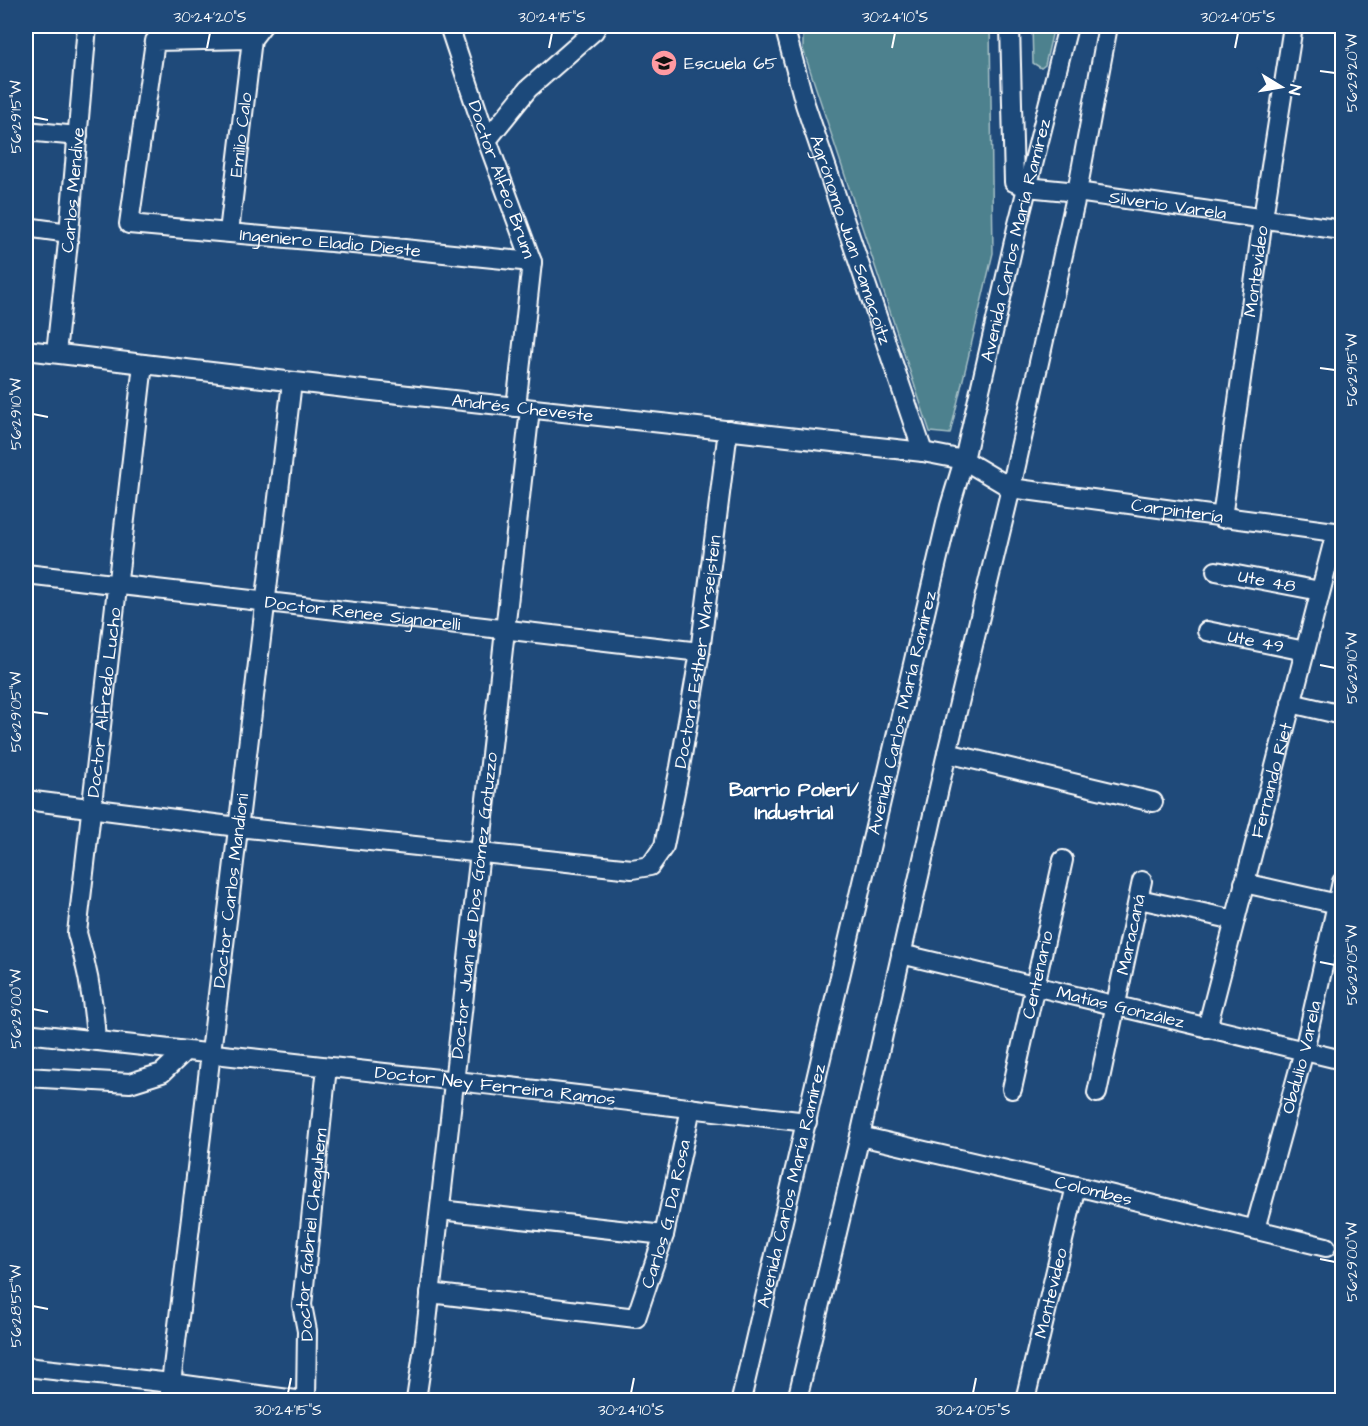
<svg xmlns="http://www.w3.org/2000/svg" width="1368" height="1426" font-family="'Architects Daughter',sans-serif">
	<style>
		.green { fill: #4d818e; stroke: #a6c0c6; stroke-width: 1.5 }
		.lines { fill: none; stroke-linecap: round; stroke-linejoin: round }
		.minor-casing { stroke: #fff; stroke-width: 22 }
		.minor { stroke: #1f4a7a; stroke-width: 18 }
		.ticks { fill: none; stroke: #fff; stroke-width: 2 }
		.labels { text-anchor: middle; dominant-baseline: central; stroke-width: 4.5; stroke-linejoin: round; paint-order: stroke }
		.poi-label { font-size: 18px; fill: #fff; stroke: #1f4a7a; text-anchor: start }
		.street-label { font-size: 18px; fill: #fff; stroke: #1f4a7a }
		.neighbourhood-label { font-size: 20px; font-weight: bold; fill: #fff; stroke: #1f4a7a }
		.neatline { fill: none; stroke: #fff; stroke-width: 2 }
		.ticks-label { font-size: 15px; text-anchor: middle; fill: #fff }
	</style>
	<rect width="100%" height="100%" fill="#1f4a7a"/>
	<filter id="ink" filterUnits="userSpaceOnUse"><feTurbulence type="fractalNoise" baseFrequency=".0167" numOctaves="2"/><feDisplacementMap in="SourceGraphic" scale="12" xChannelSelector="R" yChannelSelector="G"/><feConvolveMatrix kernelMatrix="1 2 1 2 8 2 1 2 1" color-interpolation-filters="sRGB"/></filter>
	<g filter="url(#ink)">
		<g class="green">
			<polygon points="803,26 990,26 993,253 950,434 930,432 803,49"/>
			<polygon points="1032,26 1054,26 1045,65 1041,68 1033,63"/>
		</g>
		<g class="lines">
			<defs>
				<g id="minor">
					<path id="s1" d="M449 26 487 140 532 262 516 407"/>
					<path id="s2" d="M784 26 805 104 923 452"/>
					<path id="s3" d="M1010 26 1014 182 1027 187 1077 192 1342 230"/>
					<path id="s4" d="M252 39 155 41 129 224 375 246 532 262"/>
					<polyline points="26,131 78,136"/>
					<polyline points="487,140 528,89 594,31 597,26"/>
					<polyline points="26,227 69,233"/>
					<path id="s5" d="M229 232 252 39 262 26"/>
					<path id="s6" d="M26 350 354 389 923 452 964 460 1011 488 1342 533"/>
					<path id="s7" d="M56 353 69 233 87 26"/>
					<path id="s8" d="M1222 518 1263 218 1293 26"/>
					<path id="s9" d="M1216 571 1320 591"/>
					<path id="s10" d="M26 574 700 652"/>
					<path id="s11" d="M1207 631 1305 651"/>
					<polyline points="1291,703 1342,715"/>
					<polyline points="947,753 1153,802"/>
					<path id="s12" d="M26 800 238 827 632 869 650 866 664 846 680 767 700 652 728 430"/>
					<polyline points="1244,883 1338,904"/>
					<polyline points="1139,899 1235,920"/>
					<path id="s13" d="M901 954 1342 1060"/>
					<path id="s14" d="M1207 1028 1336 532"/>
					<path id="s15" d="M26 1033C286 1062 547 1090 807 1122"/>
					<path id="s16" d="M96 1041C94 1003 88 969 77 933L143 364"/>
					<polyline points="26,1077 130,1083 162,1073 185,1051"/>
					<path id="s17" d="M1012 1089 1063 860"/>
					<path id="s18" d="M1097 1093 1142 881"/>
					<path id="s19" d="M860 1136 1076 1186 1326 1247"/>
					<polyline points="440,1210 664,1235"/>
					<path id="s20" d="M1255 1229 1304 1051 1342 882"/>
					<path id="s21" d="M430 1293 636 1318 664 1235 691 1108"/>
					<polyline points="26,1367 171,1383 296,1400"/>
					<path id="s22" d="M169 1400 292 382"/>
					<path id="s23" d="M306 1400 307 1331 302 1305 327 1067"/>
					<path id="s24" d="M416 1400 425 1340 530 409"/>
					<path id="s25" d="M741 1400 950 506 964 460 1017 228 1068 26"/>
					<polyline points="797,1400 860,1136 947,753 1011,488 1077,192 1108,26"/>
					<path id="s26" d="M1025 1400 1076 1186"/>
				</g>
			</defs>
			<use href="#minor" class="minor-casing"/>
			<use href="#minor" class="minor"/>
		</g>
	</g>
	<path class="ticks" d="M207 48 210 33M549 48 552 33M892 48 895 33M1235 48 1238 33M1320 71 1335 73M33 117 48 120M1320 368 1335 370M33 414 48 417M1320 665 1335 668M33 712 48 714M1320 962 1335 965M33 1009 48 1012M1320 1259 1335 1262M33 1306 48 1309M288 1393 291 1378M631 1393 634 1378M973 1393 976 1378"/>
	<defs>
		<symbol id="school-disc" viewBox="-11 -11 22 22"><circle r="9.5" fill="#ff9aa2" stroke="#1f4a7a"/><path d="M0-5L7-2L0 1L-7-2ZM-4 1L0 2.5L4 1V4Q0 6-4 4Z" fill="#111"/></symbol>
	</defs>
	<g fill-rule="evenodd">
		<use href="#school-disc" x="649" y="48" width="30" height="30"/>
	</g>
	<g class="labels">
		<g class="poi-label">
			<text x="684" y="63">Escuela 65</text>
		</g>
		<g class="street-label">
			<text stroke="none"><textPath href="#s5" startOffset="98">Emilio Calo</textPath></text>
			<text stroke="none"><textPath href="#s1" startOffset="162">Doctor Alfeo Brum</textPath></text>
			<text stroke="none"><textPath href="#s7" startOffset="164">Carlos Mendive</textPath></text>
			<text stroke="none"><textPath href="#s3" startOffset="312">Silverio Varela</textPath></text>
			<text stroke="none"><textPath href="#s2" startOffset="224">Agrónomo Juan Samacoitz</textPath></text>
			<text stroke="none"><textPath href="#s25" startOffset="1192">Avenida Carlos María Ramírez</textPath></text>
			<text stroke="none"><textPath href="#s4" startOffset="484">Ingeniero Eladio Dieste</textPath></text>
			<text stroke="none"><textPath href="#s8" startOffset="249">Montevideo</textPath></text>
			<text stroke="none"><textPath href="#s6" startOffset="500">Andrés Cheveste</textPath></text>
			<text stroke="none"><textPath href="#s6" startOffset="1167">Carpintería</textPath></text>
			<text stroke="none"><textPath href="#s9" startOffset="52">Ute 48</textPath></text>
			<text stroke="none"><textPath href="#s10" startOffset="339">Doctor Renee Signorelli</textPath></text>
			<text stroke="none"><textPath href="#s11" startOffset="50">Ute 49</textPath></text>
			<text stroke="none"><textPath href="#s12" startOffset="850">Doctora Esther Warsejstein</textPath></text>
			<text stroke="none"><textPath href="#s16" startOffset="342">Doctor Alfredo Lucho</textPath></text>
			<text stroke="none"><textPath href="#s25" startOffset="706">Avenida Carlos María Ramírez</textPath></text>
			<text stroke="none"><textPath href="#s14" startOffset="256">Fernando Riet</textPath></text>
			<text stroke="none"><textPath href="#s22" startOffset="513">Doctor Carlos Mandioni</textPath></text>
			<text stroke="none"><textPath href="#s24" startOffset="498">Doctor Juan de Dios Gómez Gotuzzo</textPath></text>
			<text stroke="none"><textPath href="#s18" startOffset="162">Maracaná</textPath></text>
			<text stroke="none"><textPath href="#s17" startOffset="117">Centenario</textPath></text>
			<text stroke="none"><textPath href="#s13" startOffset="226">Matías González</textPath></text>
			<text stroke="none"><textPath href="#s20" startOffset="178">Obdulio Varela</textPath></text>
			<text stroke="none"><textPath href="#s15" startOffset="472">Doctor Ney Ferreira Ramos</textPath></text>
			<text stroke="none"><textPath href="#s25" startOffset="220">Avenida Carlos María Ramírez</textPath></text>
			<text stroke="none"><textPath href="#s19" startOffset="240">Colombes</textPath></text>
			<text stroke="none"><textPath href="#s21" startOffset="316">Carlos G. Da Rosa</textPath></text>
			<text stroke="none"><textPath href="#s23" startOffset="166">Doctor Gabriel Cheguhem</textPath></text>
			<text stroke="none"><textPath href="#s26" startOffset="110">Montevideo</textPath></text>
		</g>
		<g class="neighbourhood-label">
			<text x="794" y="790">Barrio Poleri/<tspan x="794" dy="23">Industrial</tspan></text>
		</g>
	</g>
	<rect width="1368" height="1426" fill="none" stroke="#1f4a7a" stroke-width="66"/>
	<g transform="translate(1281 87) rotate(101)" stroke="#1f4a7a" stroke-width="4.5" paint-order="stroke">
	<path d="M0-4.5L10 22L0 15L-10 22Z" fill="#ffffff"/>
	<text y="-9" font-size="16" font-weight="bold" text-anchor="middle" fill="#ffffff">N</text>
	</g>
	<rect x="33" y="33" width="1302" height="1360" class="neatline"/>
	<g class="ticks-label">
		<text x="210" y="22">30°24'20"S</text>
		<text x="552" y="22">30°24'15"S</text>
		<text x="895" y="22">30°24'10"S</text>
		<text x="1238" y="22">30°24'05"S</text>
		<text transform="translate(1352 73) rotate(-90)" y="5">56°29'20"W</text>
		<text transform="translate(16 117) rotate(-90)" y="5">56°29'15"W</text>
		<text transform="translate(1352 370) rotate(-90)" y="5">56°29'15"W</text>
		<text transform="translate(16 414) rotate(-90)" y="5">56°29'10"W</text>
		<text transform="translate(1352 668) rotate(-90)" y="5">56°29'10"W</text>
		<text transform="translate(16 712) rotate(-90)" y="5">56°29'05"W</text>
		<text transform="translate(1352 965) rotate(-90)" y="5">56°29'05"W</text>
		<text transform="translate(16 1009) rotate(-90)" y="5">56°29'00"W</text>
		<text transform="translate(1352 1262) rotate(-90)" y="5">56°29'00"W</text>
		<text transform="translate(16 1306) rotate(-90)" y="5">56°28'55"W</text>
		<text x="288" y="1415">30°24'15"S</text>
		<text x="631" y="1415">30°24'10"S</text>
		<text x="973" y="1415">30°24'05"S</text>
	</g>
</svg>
